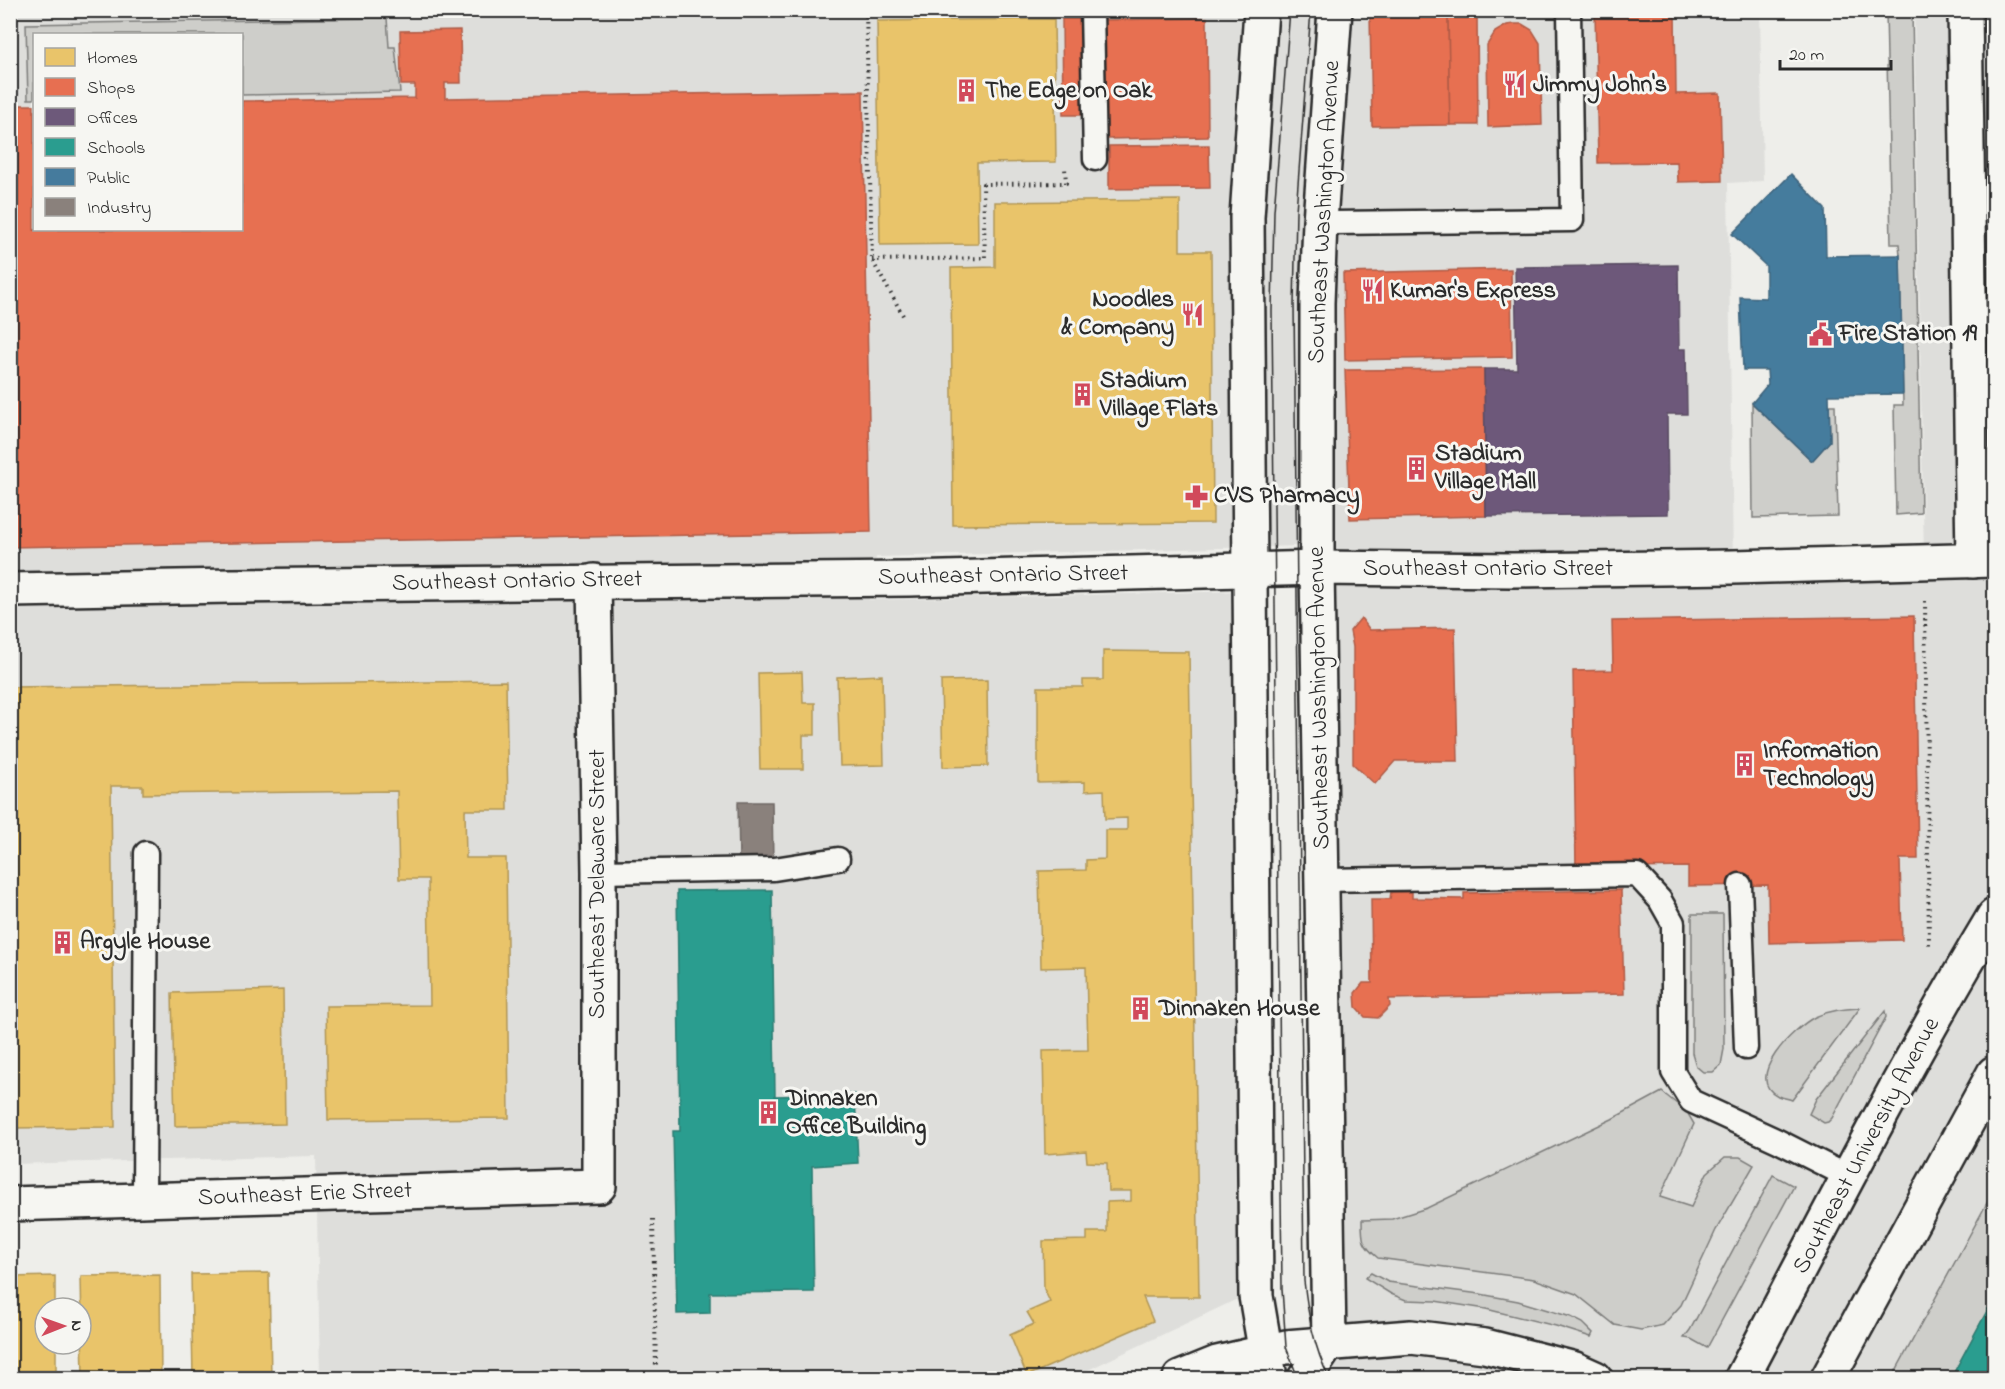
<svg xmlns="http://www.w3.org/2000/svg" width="2005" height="1389" font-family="'Indie Flower',sans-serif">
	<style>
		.built { fill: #dededb; fill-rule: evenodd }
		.grass { fill: #cececa; stroke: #7c7c7a; stroke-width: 1.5 }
		.homes { fill: #e9c46a; stroke: #b09657; stroke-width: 1.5 }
		.shops { fill: #e76f51; stroke: #af5b46; stroke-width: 1.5 }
		.offices { fill: #6d597a; stroke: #594b62; stroke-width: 1.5 }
		.schools { fill: #2a9d8f; stroke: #2a7b71; stroke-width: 1.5 }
		.public { fill: #457b9d; stroke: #3d637b; stroke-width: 1.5 }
		.industry { fill: #8a817c; stroke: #6e6764; stroke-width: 1.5 }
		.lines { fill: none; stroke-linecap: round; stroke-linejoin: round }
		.service-casing { stroke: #2b2b2b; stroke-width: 27 }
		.minor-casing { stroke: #2b2b2b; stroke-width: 38 }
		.tertiary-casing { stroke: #2b2b2b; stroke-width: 38 }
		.secondary-casing { stroke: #2b2b2b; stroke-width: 38 }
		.path { stroke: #2b2b2b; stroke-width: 4; stroke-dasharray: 1.5 4.5; stroke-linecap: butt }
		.service { stroke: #f6f6f2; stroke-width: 22 }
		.minor { stroke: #f6f6f2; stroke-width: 33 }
		.tertiary { stroke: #f6f6f2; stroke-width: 33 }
		.secondary { stroke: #f6f6f2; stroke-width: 33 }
		.tram { stroke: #2b2b2b; stroke-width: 1.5 }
		.labels { text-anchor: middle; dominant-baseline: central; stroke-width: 6; stroke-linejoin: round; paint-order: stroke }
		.poi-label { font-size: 24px; font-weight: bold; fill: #2b2b2b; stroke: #f6f6f2; text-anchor: start }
		.street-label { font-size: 24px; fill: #2b2b2b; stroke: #f6f6f2 }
	</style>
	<rect width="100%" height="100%" fill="#eeeeea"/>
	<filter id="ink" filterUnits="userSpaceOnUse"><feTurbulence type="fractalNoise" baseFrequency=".0167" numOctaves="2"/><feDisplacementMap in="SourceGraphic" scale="12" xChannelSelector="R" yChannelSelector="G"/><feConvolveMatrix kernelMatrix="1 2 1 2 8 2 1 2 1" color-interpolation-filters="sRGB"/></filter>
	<g filter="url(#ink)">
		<path class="built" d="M10 11H1760L1763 181 1728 183 1733 567 1924 562 1914 11H1994V1378H1330L1327 1276 1338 1220 1336 545 876 557 869 600 1243 591 1250 1293 1071 1378H320L316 1156 11 1164ZM34 34H242V230H34Z"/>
		<g class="grass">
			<polygon points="1886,11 1912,11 1921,513 1896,515 1894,405 1903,405 1900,255 1899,244 1891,244"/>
			<polygon points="387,18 389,47 395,47 400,92 242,95 242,34 34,34 34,99 28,99 26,24"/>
			<polygon points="10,25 15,25 18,105 11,105"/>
			<polygon points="1752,403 1812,461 1830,441 1829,405 1835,405 1838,516 1753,518"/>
			<polygon points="1692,914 1723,914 1724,1049 1721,1065 1713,1072 1703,1072 1696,1066 1692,1053"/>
			<path d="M1860 1008 1792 1100C1788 1098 1782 1098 1778 1096 1742 1078 1795 1027 1815 1017 1830 1010 1844 1009 1860 1008Z"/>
			<polygon points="1885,1011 1886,1017 1832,1118 1828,1122 1824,1123 1809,1114 1816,1099"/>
			<path d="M1662 1092 1687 1112 1694 1124 1660 1197 1691 1207 1707 1173 1725 1157H1740L1754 1165 1716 1230 1681 1305 1663 1325 1641 1330 1615 1325 1576 1294 1534 1279 1378 1258C1362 1245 1362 1240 1362 1220L1392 1219 1427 1208 1612 1119Z"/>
			<polygon points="1773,1175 1794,1186 1707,1348 1691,1339 1684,1338 1690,1330"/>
			<polygon points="1994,1190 1994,1298 1951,1378 1892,1378"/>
			<polygon points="1371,1273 1388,1282 1480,1294 1518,1301 1571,1317 1583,1323 1593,1333 1591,1337 1556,1326 1486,1309 1435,1301 1406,1300 1391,1294 1365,1278"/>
		</g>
		<g class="homes">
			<polygon points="1054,19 1056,162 977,163 978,244 880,245 877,21"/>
			<polygon points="1180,200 1180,251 1211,251 1213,523 953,525 951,268 995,267 995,202"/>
			<polygon points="1103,651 1189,652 1199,1297 1143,1297 1153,1321 1027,1376 1010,1335 1034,1324 1027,1312 1050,1302 1044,1289 1043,1241 1087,1240 1087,1232 1107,1232 1107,1202 1131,1201 1131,1191 1108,1191 1107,1163 1087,1162 1086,1151 1045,1154 1043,1051 1088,1050 1086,967 1041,968 1039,871 1086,870 1086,860 1105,859 1105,830 1127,830 1127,818 1105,819 1104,790 1085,791 1085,782 1038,783 1038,687 1083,687 1083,680 1103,680"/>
			<polygon points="802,672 803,703 815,703 815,735 803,735 803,769 760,769 758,673"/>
			<polygon points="882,675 884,765 840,766 837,677"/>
			<polygon points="987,680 988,766 943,767 941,681"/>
			<polygon points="506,681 508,810 465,810 466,858 506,858 509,1118 328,1120 326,1006 430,1005 428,879 399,879 397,791 143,794 143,786 111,786 115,1127 10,1128 10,687"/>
			<polygon points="283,990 285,1124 175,1126 172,993"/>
			<polygon points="269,1273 271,1378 193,1378 191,1274"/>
			<polygon points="160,1275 161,1378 83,1378 81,1276"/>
			<polygon points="55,1276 55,1308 45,1308 45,1344 56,1344 56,1378 10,1378 10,1277"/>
		</g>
		<g class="shops">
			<polygon points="1675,10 1676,94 1720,93 1722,181 1678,182 1677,162 1598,163 1595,11"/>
			<polygon points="1448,12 1450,125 1372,126 1370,14"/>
			<polygon points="1477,15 1478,125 1450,125 1448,16"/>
			<polygon points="1207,18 1208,137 1106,139 1103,20"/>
			<polygon points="1062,19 1085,19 1086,115 1063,115"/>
			<polygon points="1514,24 1522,24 1532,30 1540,43 1542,125 1488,127 1487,45 1495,32 1507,25"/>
			<polygon points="460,30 461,83 445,83 445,98 863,91 871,532 10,547 10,105 34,105 34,230 242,230 242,101 415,98 415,85 401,85 400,31"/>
			<polygon points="1209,145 1210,188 1109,189 1109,146"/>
			<polygon points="1511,269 1512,357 1345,360 1343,273"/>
			<polygon points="1484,369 1486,516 1350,519 1345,370"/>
			<polygon points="1914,616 1918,859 1900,859 1902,940 1769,943 1768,885 1688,886 1688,867 1576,869 1573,671 1613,670 1612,621"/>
			<polygon points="1361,618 1370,630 1455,628 1458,761 1395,761 1375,784 1353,764 1353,647 1350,631"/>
			<polygon points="1621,890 1624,994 1389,999 1390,1006 1378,1018 1365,1017 1356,1007 1355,993 1363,983 1372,983 1371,899 1390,899 1391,892 1412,892 1412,898 1464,899 1464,893"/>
		</g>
		<polygon class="offices" points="1678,265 1679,349 1686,349 1687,414 1667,414 1668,514 1486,516 1484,369 1517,369 1515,267"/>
		<g class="schools">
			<polygon points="772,890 775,1096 855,1094 858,1163 812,1166 814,1292 710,1293 710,1313 677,1314 673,1131 680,1131 677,891"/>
			<polygon points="1994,1298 1994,1378 1951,1378"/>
		</g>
		<polygon class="public" points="1791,174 1825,209 1826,256 1900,255 1903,394 1829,395 1830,441 1812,461 1752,403 1768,384 1767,370 1743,370 1740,297 1766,298 1766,266 1732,234"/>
		<polygon class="industry" points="738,802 772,802 773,862 739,862"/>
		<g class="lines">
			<defs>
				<g id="service">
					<polyline points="1092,10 1095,159"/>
					<polyline points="1320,221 1334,223 1572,220 1569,10"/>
					<polyline points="599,872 774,869 838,859"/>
					<polyline points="1322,880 1637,875 1660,900 1673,923 1673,1072 1691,1101 1778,1141 1849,1177"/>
					<polyline points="1740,885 1746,1048"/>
					<polyline points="144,1200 146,853"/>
				</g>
				<g id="minor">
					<polyline points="1965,10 1973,561"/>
					<polyline points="10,590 232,586 909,579 1317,568 1512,570 1733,567 1994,560"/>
					<polyline points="10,1204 599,1186 599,872 594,581"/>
				</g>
				<g id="tertiary">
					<polyline points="1261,10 1247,217 1256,1296 1270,1378"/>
					<polyline points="1305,1378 1329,1342 1317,568 1317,303 1320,221 1335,10"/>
				</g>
				<g id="secondary">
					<polyline points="1180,1378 1217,1363 1286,1347 1411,1337 1485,1346 1575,1369 1595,1378"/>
					<path d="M1742 1378C1824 1223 1904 1066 1994 916"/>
					<polyline points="1828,1378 1994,1073"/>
				</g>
			</defs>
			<use href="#service" class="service-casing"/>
			<use href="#minor" class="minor-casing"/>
			<use href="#tertiary" class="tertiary-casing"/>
			<use href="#secondary" class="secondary-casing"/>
			<g class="path">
				<polyline points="866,10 872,260 905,319"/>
				<polyline points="872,260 985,258 983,184 1066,183 1065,168"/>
				<polyline points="1925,601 1929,946"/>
				<polyline points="653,1219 656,1369"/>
			</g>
			<use href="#service" class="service"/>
			<use href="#minor" class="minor"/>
			<use href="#tertiary" class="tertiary"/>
			<use href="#secondary" class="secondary"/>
			<g class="tram">
				<polyline points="1290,10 1274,211 1272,311 1282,1289 1286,1347 1298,1378"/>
				<path d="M1311 10 1296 211 1294 305 1304 1281C1308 1316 1314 1347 1329 1378"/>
			</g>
		</g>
	</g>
	<defs>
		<symbol id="restaurant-bare" viewBox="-9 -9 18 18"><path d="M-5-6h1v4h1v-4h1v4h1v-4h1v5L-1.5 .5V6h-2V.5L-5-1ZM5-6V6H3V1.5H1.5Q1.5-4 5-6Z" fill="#d1495b" stroke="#f6f6f2" stroke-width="2.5" paint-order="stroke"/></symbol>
		<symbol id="building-bare" viewBox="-9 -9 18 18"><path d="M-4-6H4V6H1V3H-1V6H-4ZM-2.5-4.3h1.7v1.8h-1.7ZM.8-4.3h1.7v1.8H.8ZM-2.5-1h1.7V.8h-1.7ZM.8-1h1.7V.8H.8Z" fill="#d1495b" stroke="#f6f6f2" stroke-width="2.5" paint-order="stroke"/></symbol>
		<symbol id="civic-bare" viewBox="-9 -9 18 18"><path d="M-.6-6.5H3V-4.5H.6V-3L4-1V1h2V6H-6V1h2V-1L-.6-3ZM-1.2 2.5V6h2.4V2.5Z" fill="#d1495b" stroke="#f6f6f2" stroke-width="2.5" paint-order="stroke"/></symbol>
		<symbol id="pharmacy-bare" viewBox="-9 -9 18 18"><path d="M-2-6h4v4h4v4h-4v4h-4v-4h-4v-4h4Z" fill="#d1495b" stroke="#f6f6f2" stroke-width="2.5" paint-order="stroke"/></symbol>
	</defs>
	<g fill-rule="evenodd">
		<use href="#restaurant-bare" x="1498" y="68" width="33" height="33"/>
		<use href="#building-bare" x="950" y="74" width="33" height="33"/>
		<use href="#restaurant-bare" x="1356" y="274" width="33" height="33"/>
		<use href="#restaurant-bare" x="1176" y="298" width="33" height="33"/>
		<use href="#civic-bare" x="1804" y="318" width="33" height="33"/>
		<use href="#building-bare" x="1066" y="378" width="33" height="33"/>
		<use href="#building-bare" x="1400" y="452" width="33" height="33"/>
		<use href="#pharmacy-bare" x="1180" y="480" width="33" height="33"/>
		<use href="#building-bare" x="1728" y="748" width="33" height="33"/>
		<use href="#building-bare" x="46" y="926" width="33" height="33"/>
		<use href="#building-bare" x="1124" y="992" width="33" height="33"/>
		<use href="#building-bare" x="752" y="1096" width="33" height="33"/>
	</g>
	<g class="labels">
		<g class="poi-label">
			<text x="1533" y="85">Jimmy John's</text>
			<text x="985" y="91">The Edge on Oak</text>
			<text x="1390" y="291">Kumar's Express</text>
			<text x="1174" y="300" text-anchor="end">Noodles<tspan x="1174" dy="28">&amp; Company</tspan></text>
			<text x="1839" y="334">Fire Station 19</text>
			<text x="1100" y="381">Stadium<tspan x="1100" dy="28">Village Flats</tspan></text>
			<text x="1435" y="454">Stadium<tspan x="1435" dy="28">Village Mall</tspan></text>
			<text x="1214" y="496">CVS Pharmacy</text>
			<text x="1763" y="751">Information<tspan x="1763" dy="28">Technology</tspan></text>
			<text x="80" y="942">Argyle House</text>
			<text x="1159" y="1009">Dinnaken House</text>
			<text x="786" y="1099">Dinnaken<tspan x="786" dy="28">Office Building</tspan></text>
		</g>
		<g class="street-label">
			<text transform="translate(1325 212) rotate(-87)">Southeast Washington Avenue</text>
			<text x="1488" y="569">Southeast Ontario Street</text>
			<text transform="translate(1003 576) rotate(-1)">Southeast Ontario Street</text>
			<text transform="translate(517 582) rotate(-1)">Southeast Ontario Street</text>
			<text transform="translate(1320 698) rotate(-91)">Southeast Washington Avenue</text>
			<text transform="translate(598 884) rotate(-90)">Southeast Delaware Street</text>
			<text transform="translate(1867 1146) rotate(-62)">Southeast University Avenue</text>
			<text transform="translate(305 1195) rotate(-2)">Southeast Erie Street</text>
		</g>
	</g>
	<rect width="2005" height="1389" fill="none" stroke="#f6f6f2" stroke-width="36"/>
	<rect x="18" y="18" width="1969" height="1353" fill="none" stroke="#2b2b2b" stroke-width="2" filter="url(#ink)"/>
	<rect x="33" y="33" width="210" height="198" fill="#f6f6f2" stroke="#a5a5a2" stroke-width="1.5"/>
	<rect x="45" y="48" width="30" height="18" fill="#e9c46a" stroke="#a5a5a2" stroke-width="1.5"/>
	<text x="87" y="63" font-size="18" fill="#2b2b2b">Homes</text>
	<rect x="45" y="78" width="30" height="18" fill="#e76f51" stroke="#a5a5a2" stroke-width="1.5"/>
	<text x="87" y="93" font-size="18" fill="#2b2b2b">Shops</text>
	<rect x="45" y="108" width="30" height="18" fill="#6d597a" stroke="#a5a5a2" stroke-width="1.5"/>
	<text x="87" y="123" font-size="18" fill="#2b2b2b">Offices</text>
	<rect x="45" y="138" width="30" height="18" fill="#2a9d8f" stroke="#a5a5a2" stroke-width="1.5"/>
	<text x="87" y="153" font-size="18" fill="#2b2b2b">Schools</text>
	<rect x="45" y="168" width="30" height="18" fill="#457b9d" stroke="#a5a5a2" stroke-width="1.5"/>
	<text x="87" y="183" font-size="18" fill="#2b2b2b">Public</text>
	<rect x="45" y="198" width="30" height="18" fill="#8a817c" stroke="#a5a5a2" stroke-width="1.5"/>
	<text x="87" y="213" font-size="18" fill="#2b2b2b">Industry</text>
	<g transform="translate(63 1326) rotate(89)"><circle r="28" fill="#f6f6f2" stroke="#a5a5a2" stroke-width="1.5"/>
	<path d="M0-4.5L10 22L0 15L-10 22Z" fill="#d1495b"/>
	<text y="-9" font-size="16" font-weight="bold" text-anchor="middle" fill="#2b2b2b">N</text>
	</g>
	<path d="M1780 60v9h111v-9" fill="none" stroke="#2b2b2b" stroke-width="3"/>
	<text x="1789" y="60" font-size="18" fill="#2b2b2b" stroke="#f6f6f2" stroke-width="4.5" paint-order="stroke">20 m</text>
</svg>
